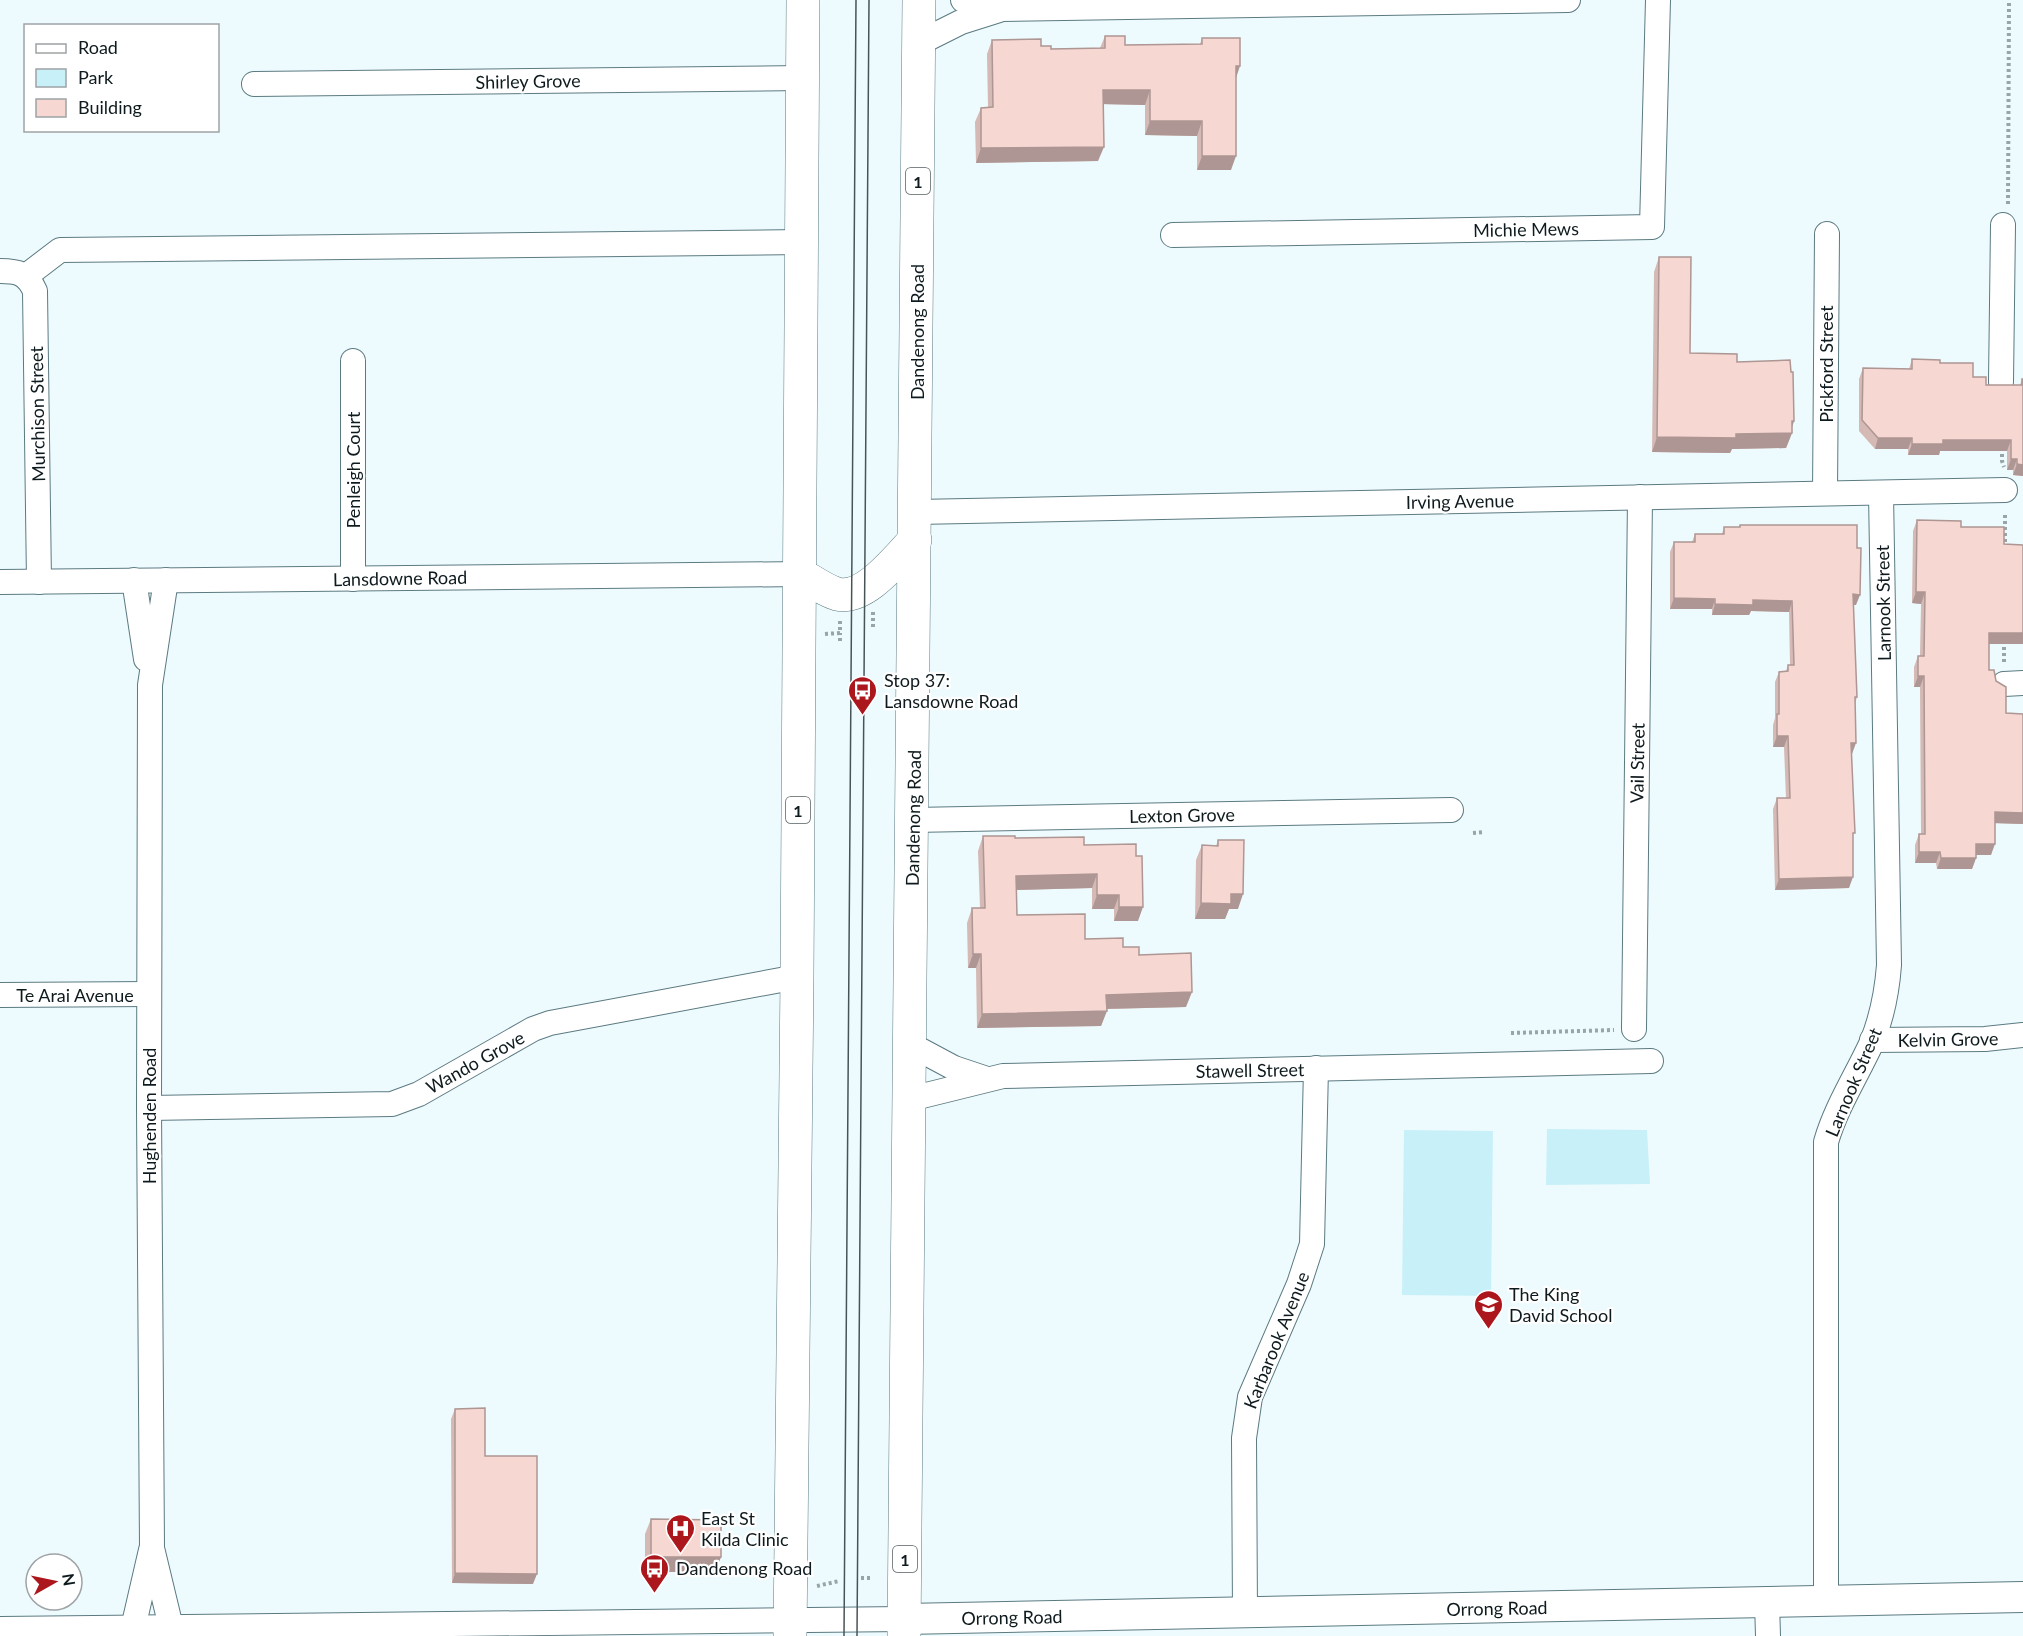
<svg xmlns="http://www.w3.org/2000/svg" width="2023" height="1636" font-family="Lato,sans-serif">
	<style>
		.green { fill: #c8f0f9 }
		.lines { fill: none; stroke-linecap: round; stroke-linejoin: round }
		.minor-casing { stroke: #5b7a81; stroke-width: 26 }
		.major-casing { stroke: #5b7a81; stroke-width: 32 }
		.highway-casing { stroke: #5b7a81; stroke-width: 34 }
		.path { stroke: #98a5a8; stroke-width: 4; stroke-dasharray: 3 3; stroke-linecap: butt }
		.minor { stroke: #fff; stroke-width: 24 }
		.major { stroke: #fff; stroke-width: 30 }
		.highway { stroke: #fff; stroke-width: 33 }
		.tram { stroke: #475457; stroke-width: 1.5 }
		.wall { fill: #d4b9b5 }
		.shaded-wall { fill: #ad9693 }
		.building { fill: #f7d7d2; stroke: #ad9693; stroke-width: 1.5 }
		.labels { text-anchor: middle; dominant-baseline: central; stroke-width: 4.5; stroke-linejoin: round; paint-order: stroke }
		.shield { fill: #fff; stroke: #565f61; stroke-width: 1.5 }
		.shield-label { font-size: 16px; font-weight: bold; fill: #0e1a1d }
		.street-label { font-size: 18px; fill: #0e1a1d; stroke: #fff }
		.poi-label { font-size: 18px; fill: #0e1a1d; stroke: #fff; text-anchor: start }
	</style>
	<rect width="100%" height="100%" fill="#eefbfe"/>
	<g class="green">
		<polygon points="1547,1129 1647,1130 1650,1184 1546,1185"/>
		<polygon points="1404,1130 1493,1131 1491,1296 1402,1295"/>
	</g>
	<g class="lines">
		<defs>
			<g id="minor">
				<polyline points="963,0 1001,9 1568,0"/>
				<polyline points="919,43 961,22 999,10"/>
				<polyline points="254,84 803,78"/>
				<polyline points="1173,235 1652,227 1658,0"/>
				<path d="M0 271C18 271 27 273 35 291L39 582"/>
				<polyline points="26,276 60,250 802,242"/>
				<polyline points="2001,382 2003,225"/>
				<polyline points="1825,493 1827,234"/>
				<polyline points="916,512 2005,490"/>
				<polyline points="353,579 353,361"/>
				<polyline points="134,580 146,659"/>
				<polyline points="166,580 150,685 149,1108 152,1548 171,1627"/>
				<polyline points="0,582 800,574"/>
				<polyline points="2004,684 2023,683"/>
				<polyline points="913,820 1451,810"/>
				<polyline points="0,995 149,994"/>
				<polyline points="1634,1029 1640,497"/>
				<polyline points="1872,1040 1985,1039 2023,1035"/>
				<polyline points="911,1045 954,1068 987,1079"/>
				<polyline points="910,1099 1003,1076 1651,1061"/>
				<polyline points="149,1108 392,1104 419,1094 533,1029 550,1023 797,977"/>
				<path d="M1826 1601V1142C1836 1107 1857 1075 1872 1042 1882 1017 1887 992 1889 965L1881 493"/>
				<polyline points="1767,1602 1768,1636"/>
				<polyline points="1245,1613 1244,1438 1250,1397 1299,1284 1312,1244 1316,1068"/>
				<polyline points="133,1628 151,1550"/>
				<polyline points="0,1629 904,1619"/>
			</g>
			<polyline id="major" points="904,1619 2023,1597"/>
			<g id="highway">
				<path d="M800 574C812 581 824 590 837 594 865 601 897 558 915 540"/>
				<polyline points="790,1636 797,977 803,0"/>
				<polyline points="904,1636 919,0"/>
			</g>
		</defs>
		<use href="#minor" class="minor-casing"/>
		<use href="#major" class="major-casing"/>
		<use href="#highway" class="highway-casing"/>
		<g class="path">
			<polyline points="2008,204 2009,3"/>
			<polyline points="2002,448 2002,461 2004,467"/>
			<polyline points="2005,548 2005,513"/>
			<polyline points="873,612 873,630"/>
			<polyline points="825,634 840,633 840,620"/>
			<polyline points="840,641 840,633"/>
			<polyline points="2004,662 2004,639"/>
			<polyline points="1473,833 1484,832"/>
			<polyline points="1511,1033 1614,1030"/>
			<polyline points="861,1578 871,1578"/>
			<polyline points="817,1586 839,1581"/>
		</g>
		<use href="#minor" class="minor"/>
		<use href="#major" class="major"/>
		<use href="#highway" class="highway"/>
		<g class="tram">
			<polyline points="844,1636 856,0"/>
			<polyline points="857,1636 869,0"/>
		</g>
	</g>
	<g class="wall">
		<polygon points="1105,36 1125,45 1200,44 1202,38 1236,77 1231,170 1197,170 1197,136 1145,135 1145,105 1103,104 1098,161 976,163 975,122 981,108 988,107 987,54 992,40 1051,49 1100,48"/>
		<polygon points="1659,257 1690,353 1737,362 1794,421 1792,427 1792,433 1786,448 1732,449 1730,453 1652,452 1654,272"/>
		<polygon points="1912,359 1940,363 1973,377 1986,385 2020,385 2022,379 2023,476 2013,475 2013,470 2007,470 2007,451 1940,451 1939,455 1908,455 1908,449 1875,449 1859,431 1859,379 1863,368 1909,369"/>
		<polygon points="1917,520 1961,527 2004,544 2023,545 2023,644 1989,644 1989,670 1996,681 2006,713 2023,824 1995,823 1991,855 1976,855 1976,858 1972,869 1937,869 1936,863 1915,863 1915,845 1919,834 1921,834 1920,687 1914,687 1914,667 1918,656 1920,656 1921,604 1912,603 1913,531"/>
		<polygon points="1740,525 1856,605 1853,605 1857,697 1855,704 1852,754 1853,838 1849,888 1775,890 1773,809 1777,798 1786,798 1784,747 1773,747 1773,725 1775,718 1775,682 1779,672 1786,671 1788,665 1790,665 1789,612 1751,611 1749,615 1712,615 1712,609 1670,609 1670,552 1674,542 1692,542 1695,534 1722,534 1724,527 1739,527"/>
		<polygon points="983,836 1015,838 1084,845 1138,921 1114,921 1114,909 1092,909 1092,888 1016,890 1017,915 1085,939 1123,947 1139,955 1186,1007 1107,1009 1101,1026 977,1028 976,968 968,968 967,923 972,908 980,908 978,851"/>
		<polygon points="1218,840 1238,909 1229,909 1225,919 1195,919 1196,860 1202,845 1216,846"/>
		<polygon points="455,1409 485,1456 533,1584 452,1583 451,1419"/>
		<polygon points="651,1519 721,1557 715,1572 645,1572 645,1534"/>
	</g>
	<g class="shaded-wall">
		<polygon points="1236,66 1240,66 1235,81"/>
		<polygon points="1103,90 1150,90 1145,105 1098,104"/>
		<polygon points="1150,121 1202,121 1197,136 1145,135"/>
		<polygon points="1104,147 1098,161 976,163 981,148"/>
		<polygon points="1202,156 1236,156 1231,170 1197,170"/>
		<polygon points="1792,421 1794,421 1790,433 1792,433 1786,448 1732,449 1730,453 1652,452 1657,437 1736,434"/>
		<polygon points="1878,438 1912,438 1908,449 1875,449"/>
		<polygon points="1943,440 2011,440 2007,451 1940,451 1939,455 1908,455 1912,444"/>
		<polygon points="2011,459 2017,459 2013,470 2007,470"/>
		<polygon points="2017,464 2023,465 2023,476 2013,475"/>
		<polygon points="1916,592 1925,592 1921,604 1912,603"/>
		<polygon points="1853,594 1860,595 1856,605 1849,605"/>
		<polygon points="1674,598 1715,599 1712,609 1670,609"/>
		<polygon points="1753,600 1792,601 1789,612 1751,611 1749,615 1712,615 1715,604"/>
		<polygon points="1989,633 2023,633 2023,644 1985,644"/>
		<polygon points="1918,676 1924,676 1920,687 1914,687"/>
		<polygon points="1777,736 1788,736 1784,747 1773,747"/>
		<polygon points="1851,743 1856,743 1852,754"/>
		<polygon points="1995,812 2023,813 2023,824 1990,823"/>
		<polygon points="1976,844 1995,844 1991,855 1972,855"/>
		<polygon points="1919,852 1940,852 1936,863 1915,863"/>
		<polygon points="1941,858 1976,858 1972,869 1937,869"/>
		<polygon points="1097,874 1092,888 1011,890 1016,876"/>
		<polygon points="1853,877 1849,888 1775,890 1779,879"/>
		<polygon points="1231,894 1243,894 1238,909 1229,909 1225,919 1195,919 1201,903"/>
		<polygon points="1097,895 1119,895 1114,909 1092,909"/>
		<polygon points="1119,907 1143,907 1138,921 1114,921"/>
		<polygon points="973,954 981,954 976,968 968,968"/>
		<polygon points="1192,992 1186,1007 1101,1009 1106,995"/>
		<polygon points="1107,1011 1101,1026 977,1028 982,1014"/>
		<polygon points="651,1557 721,1557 715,1572 645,1572"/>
		<polygon points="455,1573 537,1574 533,1584 452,1583"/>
	</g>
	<g class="building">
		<polygon points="1105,36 1125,36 1125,45 1202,44 1202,38 1240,38 1240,66 1236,66 1236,156 1202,156 1202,121 1150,121 1150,90 1103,90 1104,147 981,148 981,108 993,107 992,40 1041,39 1041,46 1051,46 1051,49 1105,48"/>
		<polygon points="1659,257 1691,257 1690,353 1737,354 1737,362 1790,360 1791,372 1793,372 1794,421 1792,421 1792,433 1736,434 1736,438 1657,437"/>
		<polygon points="1912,359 1940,360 1940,363 1973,363 1973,377 1986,377 1986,385 2022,385 2022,379 2023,379 2023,465 2017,464 2017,459 2011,459 2011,440 1943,440 1943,444 1912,444 1912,438 1878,438 1862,420 1863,368 1912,369"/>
		<polygon points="1917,520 1961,521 1961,527 2004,527 2004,544 2023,545 2023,633 1989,633 1989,670 1994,670 1996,681 2006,687 2006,713 2023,714 2023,813 1995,812 1995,844 1976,844 1976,858 1941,858 1940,852 1919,852 1919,834 1925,834 1924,676 1918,676 1918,656 1924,656 1925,592 1916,592"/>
		<polygon points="1740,525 1857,525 1857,548 1861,548 1860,595 1853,594 1857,697 1855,697 1856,743 1851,743 1855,833 1853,833 1853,877 1779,879 1777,798 1790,798 1788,736 1777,736 1777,714 1779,714 1779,672 1788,671 1788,665 1794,665 1792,601 1753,600 1753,605 1715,604 1715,599 1674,598 1674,542 1695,542 1695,534 1724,534 1724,527 1740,527"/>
		<polygon points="983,836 1015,836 1015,838 1084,837 1084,845 1136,844 1136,856 1142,856 1143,907 1119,907 1119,895 1097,895 1097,874 1016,876 1017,915 1085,914 1085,939 1123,938 1123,947 1139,947 1139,955 1191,953 1192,992 1106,995 1107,1011 982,1014 981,954 973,954 972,908 985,908"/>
		<polygon points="1218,840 1244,840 1243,894 1231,894 1231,904 1201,903 1202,845 1218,846"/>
		<polygon points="485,1408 485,1456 537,1456 537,1574 455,1573 455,1409"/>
		<polygon points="651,1519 721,1520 721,1557 651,1557"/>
	</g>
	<defs>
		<symbol id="bus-pin" viewBox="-11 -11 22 30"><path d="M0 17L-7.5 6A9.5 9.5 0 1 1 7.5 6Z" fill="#ab171c" stroke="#fff"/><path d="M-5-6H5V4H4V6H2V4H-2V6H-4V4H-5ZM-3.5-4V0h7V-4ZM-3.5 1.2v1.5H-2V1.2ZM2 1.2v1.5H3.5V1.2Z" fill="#fff"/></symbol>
		<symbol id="school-pin" viewBox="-11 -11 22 30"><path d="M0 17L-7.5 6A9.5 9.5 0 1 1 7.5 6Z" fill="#ab171c" stroke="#fff"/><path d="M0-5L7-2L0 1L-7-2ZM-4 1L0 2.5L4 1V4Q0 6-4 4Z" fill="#fff"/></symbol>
		<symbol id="hospital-pin" viewBox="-11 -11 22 30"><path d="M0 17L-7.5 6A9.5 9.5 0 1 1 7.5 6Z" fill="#ab171c" stroke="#fff"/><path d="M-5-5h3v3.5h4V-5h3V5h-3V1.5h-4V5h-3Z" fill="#fff"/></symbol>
	</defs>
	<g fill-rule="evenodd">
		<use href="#bus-pin" x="846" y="674" width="33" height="45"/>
		<use href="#school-pin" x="1472" y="1288" width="33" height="45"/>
		<use href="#hospital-pin" x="664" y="1512" width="33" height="45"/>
		<use href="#bus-pin" x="638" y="1552" width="33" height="45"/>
	</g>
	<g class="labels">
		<g class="shield">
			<rect x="906" y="168" width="24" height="26" rx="4.5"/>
			<rect x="786" y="797" width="24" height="26" rx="4.5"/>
			<rect x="893" y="1546" width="24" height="26" rx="4.5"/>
		</g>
		<g class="shield-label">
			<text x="918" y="181">1</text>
			<text x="798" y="810">1</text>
			<text x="905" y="1559">1</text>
		</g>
		<g class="street-label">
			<text transform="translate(528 81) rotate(-1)">Shirley Grove</text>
			<text transform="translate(1526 229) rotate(-1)">Michie Mews</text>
			<text transform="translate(917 332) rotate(-90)">Dandenong Road</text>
			<text transform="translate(1826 364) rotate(-90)">Pickford Street</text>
			<text transform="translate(37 414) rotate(-91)">Murchison Street</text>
			<text transform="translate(353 470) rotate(-90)">Penleigh Court</text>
			<text transform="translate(1460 501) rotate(-1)">Irving Avenue</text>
			<text transform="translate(400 578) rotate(-1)">Lansdowne Road</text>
			<text transform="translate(1883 603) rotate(-91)">Larnook Street</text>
			<text transform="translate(1637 763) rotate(-89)">Vail Street</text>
			<text transform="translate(1182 815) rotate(-1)">Lexton Grove</text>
			<text transform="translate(913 818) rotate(-89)">Dandenong Road</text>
			<text x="75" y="995">Te Arai Avenue</text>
			<text transform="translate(1948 1039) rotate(-1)">Kelvin Grove</text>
			<text transform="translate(475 1062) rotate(-29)">Wando Grove</text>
			<text transform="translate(1250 1070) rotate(-1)">Stawell Street</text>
			<text transform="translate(1853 1082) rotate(-67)">Larnook Street</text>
			<text transform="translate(149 1116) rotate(-90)">Hughenden Road</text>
			<text transform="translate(1276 1340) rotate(-68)">Karbarook Avenue</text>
			<text transform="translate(1497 1608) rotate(-1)">Orrong Road</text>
			<text transform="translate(1012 1617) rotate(-1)">Orrong Road</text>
		</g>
		<g class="poi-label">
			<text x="884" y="680">Stop 37:<tspan x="884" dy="21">Lansdowne Road</tspan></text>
			<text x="1509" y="1294">The King<tspan x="1509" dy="21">David School</tspan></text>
			<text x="701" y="1518">East St<tspan x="701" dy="21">Kilda Clinic</tspan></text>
			<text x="676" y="1568">Dandenong Road</text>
		</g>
	</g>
	<rect x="24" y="24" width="195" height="108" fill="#ffffff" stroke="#9fa3a5" stroke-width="1.5"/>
	<rect x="36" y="44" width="30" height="9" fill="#ffffff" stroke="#9fa3a5" stroke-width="1.5"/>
	<text x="78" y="54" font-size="18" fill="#0e1a1d">Road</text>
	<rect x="36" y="69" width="30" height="18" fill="#c8f0f9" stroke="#9fa3a5" stroke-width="1.5"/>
	<text x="78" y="84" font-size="18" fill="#0e1a1d">Park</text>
	<rect x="36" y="99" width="30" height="18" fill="#f7d7d2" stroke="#9fa3a5" stroke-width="1.5"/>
	<text x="78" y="114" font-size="18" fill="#0e1a1d">Building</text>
	<g transform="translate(54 1582) rotate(81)"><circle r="28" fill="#ffffff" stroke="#9fa3a5" stroke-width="1.5"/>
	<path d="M0-4.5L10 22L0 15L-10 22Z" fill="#ab171c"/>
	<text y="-9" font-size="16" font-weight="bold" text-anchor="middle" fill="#0e1a1d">N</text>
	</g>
</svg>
